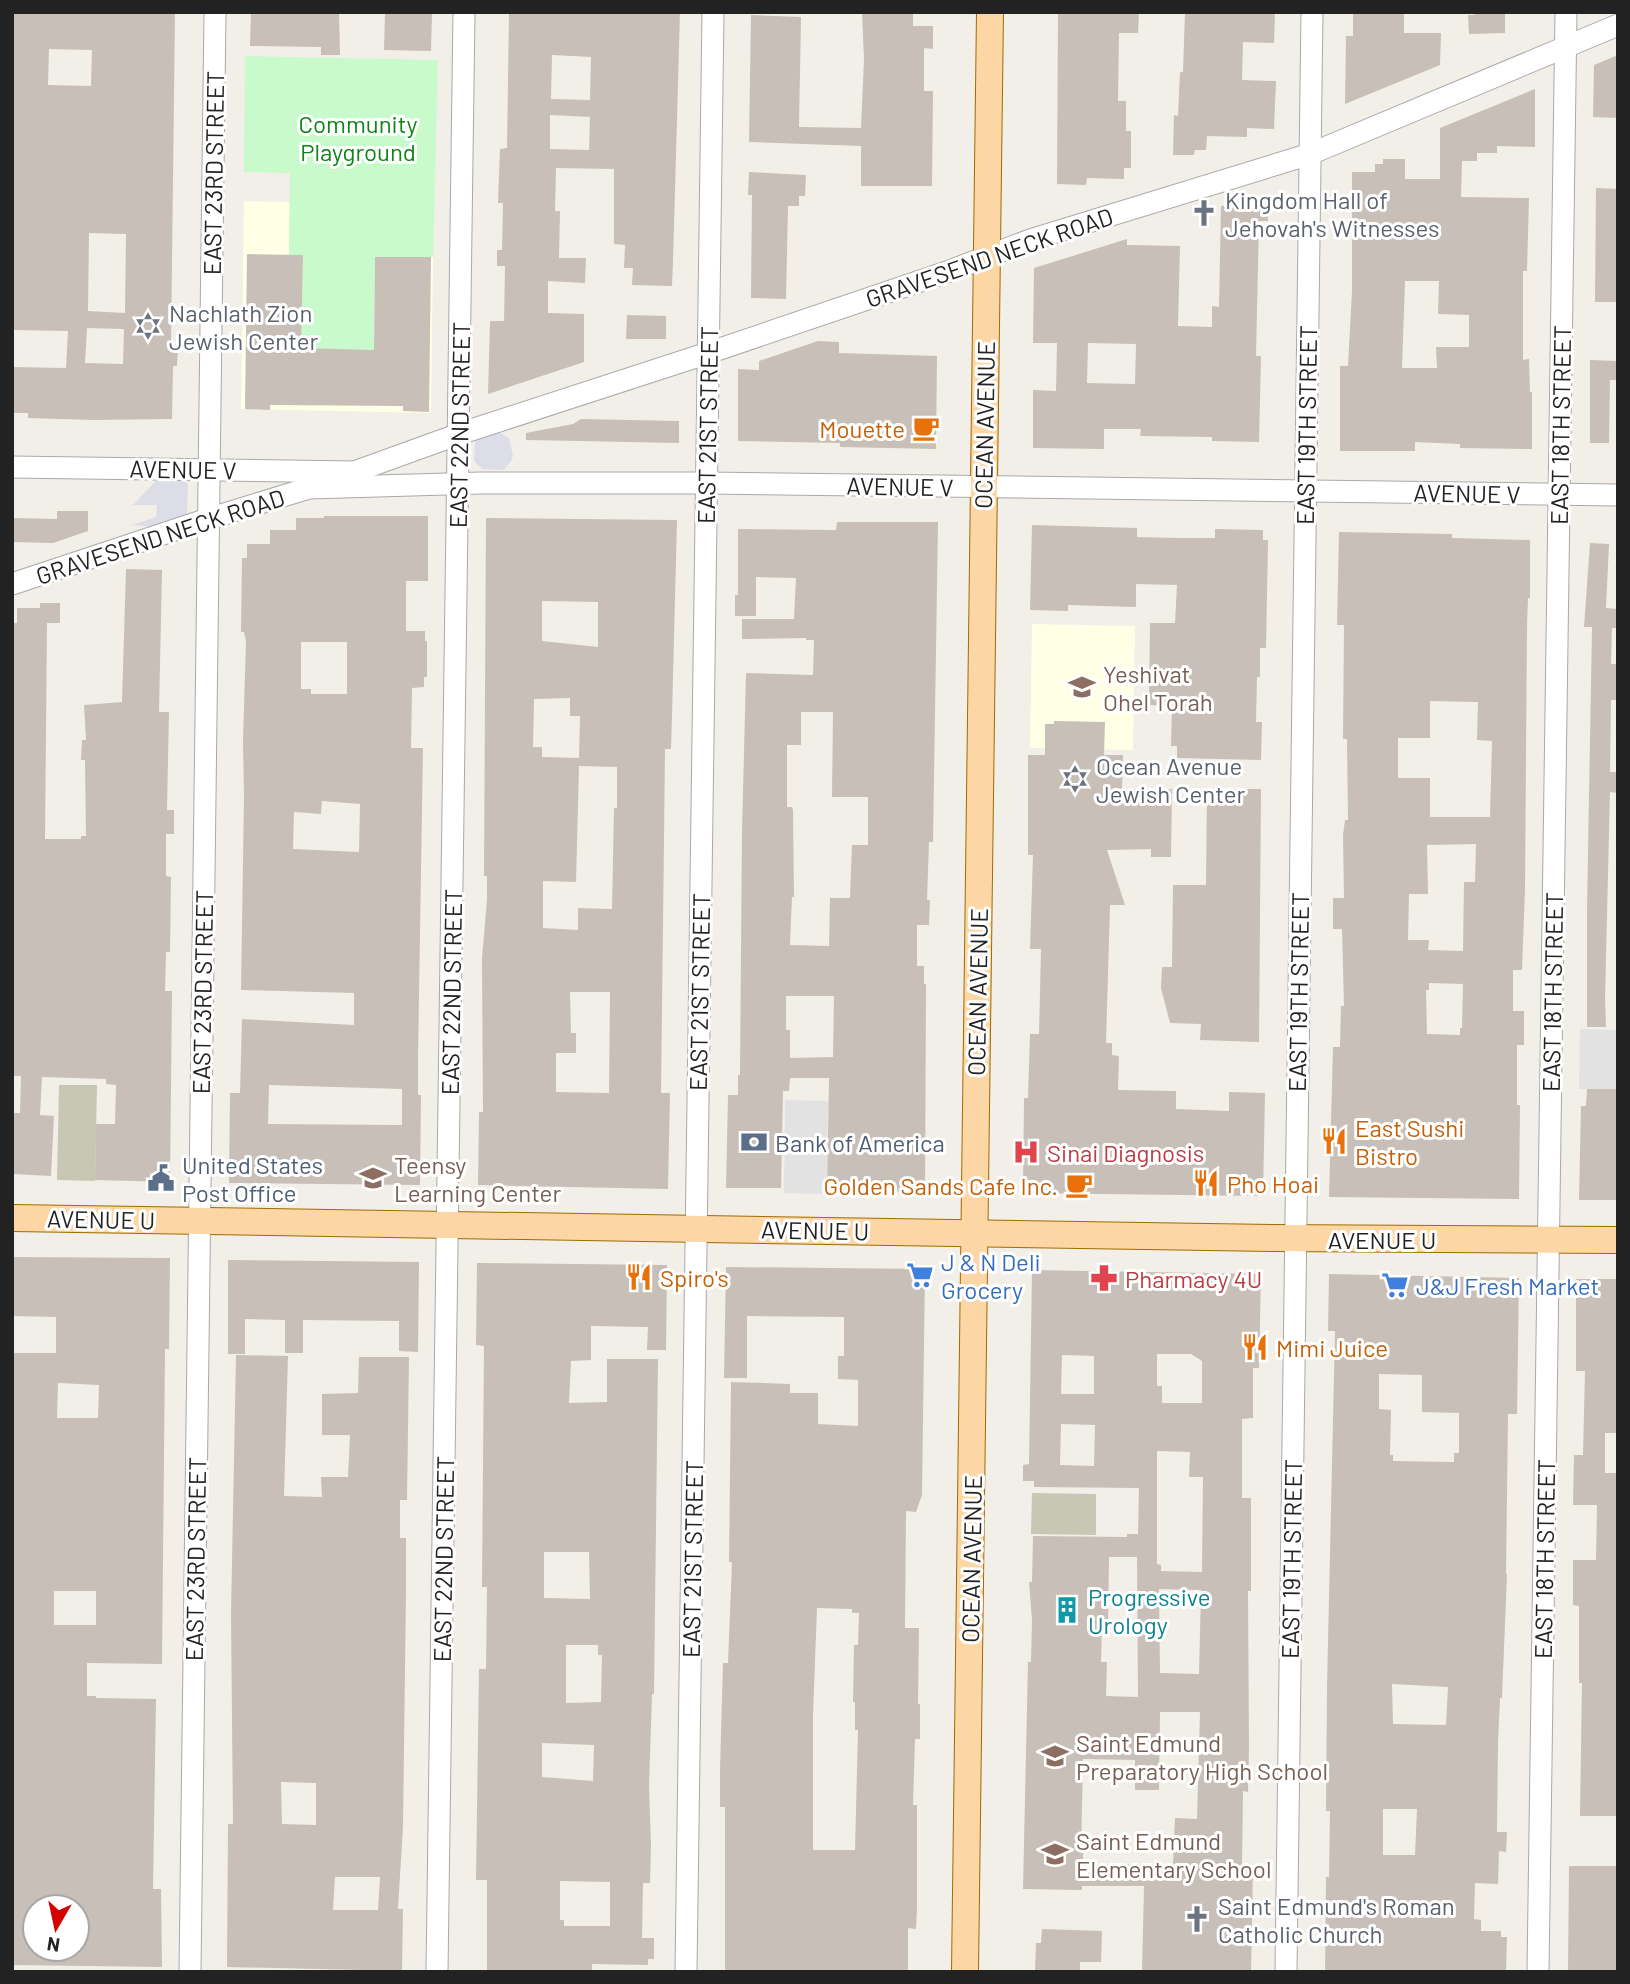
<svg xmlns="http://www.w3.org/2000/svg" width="1630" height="1984" font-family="Barlow,sans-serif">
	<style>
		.education { fill: #ffffe5 }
		.construction { fill: #c7c7b4 }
		.park { fill: #c8facc }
		.parking { fill: #e2e2e2 }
		.plaza { fill: #dddde8 }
		.building { fill: #c7bfb8; fill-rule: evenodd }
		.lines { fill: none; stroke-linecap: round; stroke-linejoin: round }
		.minor-casing { stroke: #a9a9a9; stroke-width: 23 }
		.major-casing { stroke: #a06b00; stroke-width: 28 }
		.minor { stroke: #fff; stroke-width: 21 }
		.major { stroke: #fcd6a4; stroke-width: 26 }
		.labels { text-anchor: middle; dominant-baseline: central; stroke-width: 6; stroke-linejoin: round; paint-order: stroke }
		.park-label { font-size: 24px; fill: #0c8416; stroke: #fff }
		.street-label { font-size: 24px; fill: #222; stroke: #fff }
		.worship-label { font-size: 24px; fill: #5b616d; stroke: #fff; text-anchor: start }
		.food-label { font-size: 24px; fill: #c56008; stroke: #fff; text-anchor: start }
		.education-label { font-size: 24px; fill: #785e54; stroke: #fff; text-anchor: start }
		.service-label { font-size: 24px; fill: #4e5e75; stroke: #fff; text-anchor: start }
		.health-label { font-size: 24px; fill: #be3a42; stroke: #fff; text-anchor: start }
		.shop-label { font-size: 24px; fill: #366cbe; stroke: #fff; text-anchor: start }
		.culture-label { font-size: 24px; fill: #0d838f; stroke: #fff; text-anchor: start }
	</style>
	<rect width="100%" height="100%" fill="#f2efe9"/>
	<g class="education">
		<polygon points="244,201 290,202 289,255 303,255 301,348 375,257 433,257 431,413 241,409"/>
		<polygon points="1032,624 1135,626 1133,750 1030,748"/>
	</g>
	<g class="construction">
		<polygon points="59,1085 97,1085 95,1181 57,1180"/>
		<polygon points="1032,1493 1096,1494 1096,1535 1031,1534"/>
	</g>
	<polygon class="park" points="245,56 438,60 433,257 375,257 374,350 301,349 303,256 289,255 290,173 244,172"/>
	<g class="parking">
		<polygon points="1580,1029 1618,1030 1618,1089 1579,1089"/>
		<polygon points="785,1100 828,1101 827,1194 784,1193"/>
	</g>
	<g class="plaza">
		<polygon points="495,430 509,438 513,456 511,461 504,470 482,469 474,461 475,442 478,438"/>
		<polygon points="159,478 181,478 188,484 187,515 182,520 161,527 132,525 156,517 157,505 133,505"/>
	</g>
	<g class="building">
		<path d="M12 12H175L171 346H178L177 366H173L172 419 93 420 28 418V413H12V367L66 368 68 331 12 330ZM49 49 92 50 91 86 48 85ZM89 233 126 234 125 313 88 311ZM87 328 124 329 123 364 85 363Z"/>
		<polygon points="251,12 339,12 340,55 321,55 321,47 250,46"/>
		<polygon points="385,12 432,13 431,51 384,50"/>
		<path d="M509 12H680L673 262 672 286 632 285 633 268H624L625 245 614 244V169L556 168 555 211H560L559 258H586L585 283 548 281V313L584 314V362L488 394 490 321H504L505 266H497V250H502L503 203H498L500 149 507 148ZM552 55 591 57 590 100 551 99ZM550 115 590 117 589 150 550 149Z"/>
		<polygon points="862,12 913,12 913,26 933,26 933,49 924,48 924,91 933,91 932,186 861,186 861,146 749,142 751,15 801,17 799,127 861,128 864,60"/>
		<polygon points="1058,12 1139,12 1138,33 1119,33 1118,101 1126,101 1126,131 1131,131 1131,168 1124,168 1124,179 1087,178 1086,185 1057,184"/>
		<polygon points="1185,12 1275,12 1274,43 1243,42 1242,80 1276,81 1274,129 1247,128 1247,137 1207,136 1206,150 1195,150 1194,155 1173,155 1174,115 1178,116 1180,72 1183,72"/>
		<polygon points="1353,12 1404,12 1404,33 1441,33 1440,65 1345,104 1346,36 1353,36"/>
		<polygon points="1474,12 1505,12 1505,33 1469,34 1468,15 1474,15"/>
		<polygon points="1618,55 1618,118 1593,117 1594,65"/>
		<path d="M1535 89V147L1497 146V153H1477V161H1462L1461 197 1529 198 1527 271H1523V360L1529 359 1530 392H1532V449L1460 448V444L1415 442V451H1340V366H1348L1352 291V172H1375V164H1383V159H1405V179H1440V128ZM1405 281H1439L1438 314 1469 315V347H1436L1437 368H1402Z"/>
		<polygon points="749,172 806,175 805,196 799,196 799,206 788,206 786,299 751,298 752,195 748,195"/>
		<polygon points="1596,188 1618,189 1618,302 1595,302"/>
		<path d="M1242 201 1268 202V221H1259L1256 356H1261L1259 442 1212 441V437L1140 436 1141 429H1104V449L1033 448V390L1056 391 1057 343H1033L1034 268 1127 239V245L1180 246 1178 326 1212 327V306L1219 307 1221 206 1242 205ZM1088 343 1136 344 1135 384 1087 383Z"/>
		<polygon points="247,254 303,255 301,348 374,350 375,257 431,257 429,412 403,411 403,406 270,405 270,410 245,409"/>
		<polygon points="627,315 666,316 666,339 626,339"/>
		<polygon points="818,341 839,342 839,353 937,356 936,449 840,447 840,443 738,441 738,369 759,370 759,361"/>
		<polygon points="1590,360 1618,361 1618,380 1610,380 1609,443 1590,443"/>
		<polygon points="581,419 679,421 679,443 526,440 526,433 573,424"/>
		<polygon points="57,511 88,511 88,531 53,543 12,542 12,518 57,519"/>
		<path d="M324 516H428V581H406V631H425V641H427V677H424V687L412 688 411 748H423L418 1058V1095H421L420 1185 229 1183 230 1093H240L242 1019 354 1025V993L241 990 244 798 243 740 246 641 244 632H241L242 558H247V544H270V530H296V518H324ZM301 642H347V694H311V689H301ZM322 801 360 804 359 852 293 849 294 812 321 814ZM269 1085 402 1089V1125L268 1124Z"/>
		<path d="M486 518 677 520 672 716 671 749H665L664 841 661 1093H670L668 1189 478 1185 479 1112H483L482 958 487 900V876H484ZM542 601 598 602V647L542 641ZM570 698V716H580L579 758 542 757V747H533L534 699ZM579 766 617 767V808H614L612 909 578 908V930L543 928V881L576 882ZM570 992H610L609 1093 556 1092V1053H576V1033H571Z"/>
		<path d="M837 522H938L933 842H929L927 900H930L929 925H917V966H924V984H926L925 1192 827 1190 829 1078H790L789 1091H783L781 1188H726L728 1095H738V1075H740L742 831 746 673 813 675 814 640H806V638L742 639V619H794L796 578 756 577V616H735V595H738V529L836 530ZM801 712H833L832 797H868V845H852L850 898H830L829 946 790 945 792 897H794L793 810 792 807H787V745H801ZM786 996H834L833 1057 790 1058V1030H786Z"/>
		<polygon points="1032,525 1137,528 1137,537 1179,538 1215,538 1215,529 1263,530 1263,540 1268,540 1266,648 1260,648 1260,677 1257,677 1256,722 1262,722 1261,760 1177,758 1177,746 1171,746 1172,706 1149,705 1150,623 1175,623 1177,585 1136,584 1136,607 1068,605 1068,611 1030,610"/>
		<path d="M1339 532 1452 534V538L1530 540V598H1528L1527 626 1525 889 1522 970H1513V1011H1524V1045H1517V1105H1520L1519 1199 1329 1197 1333 1047H1340L1341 1006H1344L1342 929H1333V898H1344L1343 835 1345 820H1348L1347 739H1343L1344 625H1337ZM1430 701 1478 702 1477 740 1492 741 1490 817H1430V778H1398V738H1430ZM1476 844 1475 882H1464L1463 951 1428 950 1429 940H1408L1409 894H1428L1427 845ZM1429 983 1463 984 1462 1028H1460V1035L1427 1034 1426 990H1429Z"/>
		<polygon points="1590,543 1609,544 1606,608 1618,609 1618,628 1612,628 1611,664 1618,664 1618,700 1611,700 1610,772 1618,772 1618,793 1610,792 1605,999 1606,1027 1587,1027 1587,910 1592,627 1584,627"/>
		<polygon points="126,569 162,570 159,712 169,712 167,810 174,810 174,834 166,834 166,876 171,877 170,952 166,952 165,991 172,991 170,1182 95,1180 96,1124 115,1124 116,1085 106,1084 106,1079 42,1077 40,1115 54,1116 51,1176 12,1174 12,1113 20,1113 21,1076 12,1076 12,623 17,623 17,608 40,608 40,603 60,603 60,623 47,623 45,839 81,839 81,836 86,836 85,760 81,760 82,740 86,740 84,705 122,702"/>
		<polygon points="1054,721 1105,722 1104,755 1123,755 1122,789 1172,789 1171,857 1151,857 1151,849 1107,850 1125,905 1110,905 1106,1043 1112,1043 1112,1055 1119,1056 1118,1090 1176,1091 1176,1109 1229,1111 1229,1092 1265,1093 1263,1196 1023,1193 1024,1098 1028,1098 1030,1034 1039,1034 1041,949 1030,949 1033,855 1028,855 1028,755 1045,755 1045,724 1054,724"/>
		<polygon points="1207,789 1261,789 1259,1042 1200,1040 1201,1024 1170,1023 1161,988 1162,967 1172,967 1173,885 1206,885"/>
		<polygon points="1587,1089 1618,1089 1618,1200 1579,1200 1581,1106 1586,1106"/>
		<path d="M12 1257 170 1258 169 1349H165L162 1664 87 1663V1696H96V1698L156 1699 153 1889H161L162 1967 12 1965V1353H56V1317L12 1316ZM58 1383 99 1385 98 1418H57ZM54 1591H96V1625H54ZM35 1907H77V1949H35Z"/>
		<polygon points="228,1260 419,1262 418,1352 399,1351 399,1321 303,1320 303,1353 285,1353 285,1320 245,1319 245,1354 228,1354"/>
		<path d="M477 1263 667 1265 666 1350H647L648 1327 591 1326V1360L571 1361 569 1403 607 1402V1359H658L654 1694H652L649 1786 651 1845 650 1883H643L642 1938H654V1959H648V1965L592 1964V1972H487V1880H476L479 1669H486L487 1587H482L484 1346 476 1345ZM544 1552H589L590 1599 544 1598ZM566 1645H598V1655H602L601 1702 566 1703ZM542 1743 594 1745 593 1781 542 1777ZM560 1881 610 1882V1926H564V1920H560Z"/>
		<path d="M726 1267 925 1269 922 1495 916 1512 906 1511 905 1628H919L918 1704H920V1739H915L913 1805H917V1907L916 1929 908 1928V1972H725V1807H720V1769L723 1663H728L732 1562H729L731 1382 790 1384V1393H818V1424L858 1426V1380L838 1379V1356H844V1317L747 1316V1378H724ZM817 1608 852 1609V1613H859L858 1645H854L853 1702H855V1730H858L855 1850H813V1715Z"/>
		<path d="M1032 1270 1261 1274 1259 1368H1253V1418L1242 1419V1498H1251V1591H1248L1249 1748 1248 1792 1243 1791 1242 1866H1253L1251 1972H1142L1144 1886H1082V1890L1023 1889 1028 1662H1031L1032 1620 1029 1582H1032L1033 1536 1127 1537V1534H1138L1139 1488 1034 1487V1481H1023V1465L1029 1464ZM1157 1354H1191L1202 1361V1403H1162V1386H1157ZM1062 1355 1094 1356V1394H1061ZM1061 1424 1095 1425 1094 1466 1060 1465ZM1157 1451 1190 1452 1189 1477H1203L1202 1572 1161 1571V1565L1157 1564ZM1109 1557H1137L1138 1697 1106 1696 1107 1662H1101L1102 1624H1108ZM1159 1589 1201 1590 1199 1674 1160 1673ZM1160 1712H1200L1197 1819 1175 1818 1173 1865 1083 1864V1853H1081L1083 1759 1135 1760V1790H1159Z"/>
		<path d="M1329 1274 1519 1278 1517 1414H1508L1506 1574H1507L1502 1698H1500L1498 1744 1497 1832H1507L1506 1852 1499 1851 1498 1884 1475 1883 1474 1919 1481 1920V1931H1501V1937H1507L1506 1972H1325L1326 1877H1329L1330 1811H1326L1327 1687 1335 1331H1328ZM1379 1374 1422 1375V1412L1459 1413V1453H1454V1462L1393 1461V1455H1390L1391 1410 1379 1409ZM1392 1684 1448 1687 1446 1725 1393 1724ZM1383 1809H1417L1415 1855H1383Z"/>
		<polygon points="1576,1279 1618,1279 1618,1433 1605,1433 1605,1473 1618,1473 1618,1816 1580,1816 1582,1683 1579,1683 1579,1606 1573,1605 1573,1560 1596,1560 1597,1505 1573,1505 1574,1455 1583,1455 1585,1371 1576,1371"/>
		<path d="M236 1355 288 1356 284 1496 322 1497 321 1477H348L350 1435H322V1394L358 1393 359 1357H409L407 1500H400V1538H406V1591L403 1826 398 1909H403L402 1971 227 1967 228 1824H233L231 1614ZM281 1782 316 1783V1825L282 1824ZM335 1877H380L378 1910H333Z"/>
		<polygon points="1569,1866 1618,1866 1618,1972 1568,1972"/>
		<polygon points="1042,1929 1102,1931 1101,1962 1080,1962 1080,1972 1035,1972 1036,1943 1041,1943"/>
	</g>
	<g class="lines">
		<defs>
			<g id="minor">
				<polyline points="12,467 354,472 459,434 708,353 947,272 1030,240 1310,154 1618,25"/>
				<polyline points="12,584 208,519 309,488 481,483 707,483 1618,495"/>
				<polyline points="190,1972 215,12"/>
				<polyline points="437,1972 464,12"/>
				<polyline points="686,1972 713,12"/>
				<polyline points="1286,1972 1312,12"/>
				<polyline points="1538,1972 1566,12"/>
			</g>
			<g id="major">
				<polyline points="12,1218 1272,1238 1618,1240"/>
				<polyline points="965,1972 990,12"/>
			</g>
		</defs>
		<use href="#minor" class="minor-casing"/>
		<use href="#major" class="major-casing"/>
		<use href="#minor" class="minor"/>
		<use href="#major" class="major"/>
	</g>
	<defs>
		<symbol id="church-bare" viewBox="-9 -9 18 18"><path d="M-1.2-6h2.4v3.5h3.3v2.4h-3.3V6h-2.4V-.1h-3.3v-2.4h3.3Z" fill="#6b7280" stroke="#fff" stroke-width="2.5" paint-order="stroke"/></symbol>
		<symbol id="synagogue-bare" viewBox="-9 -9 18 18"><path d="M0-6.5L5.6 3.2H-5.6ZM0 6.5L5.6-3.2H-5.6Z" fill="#6b7280" stroke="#fff" stroke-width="2.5" paint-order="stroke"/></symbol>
		<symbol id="cafe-bare" viewBox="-9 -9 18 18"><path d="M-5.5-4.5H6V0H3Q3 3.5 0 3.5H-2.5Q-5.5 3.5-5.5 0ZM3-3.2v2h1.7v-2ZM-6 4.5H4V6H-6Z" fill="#e8710a" stroke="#fff" stroke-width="2.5" paint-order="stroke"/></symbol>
		<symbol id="school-bare" viewBox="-9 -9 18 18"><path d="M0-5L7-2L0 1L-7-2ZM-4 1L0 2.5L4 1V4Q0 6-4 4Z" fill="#8d6e63" stroke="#fff" stroke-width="2.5" paint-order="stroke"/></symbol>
		<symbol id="restaurant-bare" viewBox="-9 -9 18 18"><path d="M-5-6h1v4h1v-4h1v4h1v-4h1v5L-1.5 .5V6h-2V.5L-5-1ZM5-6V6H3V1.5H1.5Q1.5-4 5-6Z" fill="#e8710a" stroke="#fff" stroke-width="2.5" paint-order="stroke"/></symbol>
		<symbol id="bank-bare" viewBox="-9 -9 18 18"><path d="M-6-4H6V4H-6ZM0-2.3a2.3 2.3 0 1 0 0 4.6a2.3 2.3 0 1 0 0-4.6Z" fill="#5c6f8a" stroke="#fff" stroke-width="2.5" paint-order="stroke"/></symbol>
		<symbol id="hospital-bare" viewBox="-9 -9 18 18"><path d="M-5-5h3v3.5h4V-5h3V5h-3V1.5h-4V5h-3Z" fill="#e0444e" stroke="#fff" stroke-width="2.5" paint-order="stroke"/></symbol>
		<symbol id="civic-bare" viewBox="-9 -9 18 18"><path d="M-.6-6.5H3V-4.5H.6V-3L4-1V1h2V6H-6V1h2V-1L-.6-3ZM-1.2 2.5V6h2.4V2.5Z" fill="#5c6f8a" stroke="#fff" stroke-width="2.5" paint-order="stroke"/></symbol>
		<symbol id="supermarket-bare" viewBox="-9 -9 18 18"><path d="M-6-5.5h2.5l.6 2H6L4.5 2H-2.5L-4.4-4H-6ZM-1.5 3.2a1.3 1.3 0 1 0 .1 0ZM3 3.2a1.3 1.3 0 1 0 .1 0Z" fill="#3f7fe0" stroke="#fff" stroke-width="2.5" paint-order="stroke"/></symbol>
		<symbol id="pharmacy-bare" viewBox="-9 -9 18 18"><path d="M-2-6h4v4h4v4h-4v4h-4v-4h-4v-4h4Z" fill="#e0444e" stroke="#fff" stroke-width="2.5" paint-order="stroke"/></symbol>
		<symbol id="building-bare" viewBox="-9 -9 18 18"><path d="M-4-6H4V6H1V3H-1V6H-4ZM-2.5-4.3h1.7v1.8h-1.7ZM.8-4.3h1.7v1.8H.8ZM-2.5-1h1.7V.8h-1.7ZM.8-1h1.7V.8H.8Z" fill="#0f9aa8" stroke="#fff" stroke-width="2.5" paint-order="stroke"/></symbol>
	</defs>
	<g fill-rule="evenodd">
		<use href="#church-bare" x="1185" y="194" width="38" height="38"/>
		<use href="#synagogue-bare" x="129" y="307" width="38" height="38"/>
		<use href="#cafe-bare" x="907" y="409" width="38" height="38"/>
		<use href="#school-bare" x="1063" y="668" width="38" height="38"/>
		<use href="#synagogue-bare" x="1056" y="760" width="38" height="38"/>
		<use href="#restaurant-bare" x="1315" y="1122" width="38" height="38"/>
		<use href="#bank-bare" x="735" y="1123" width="38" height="38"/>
		<use href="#hospital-bare" x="1007" y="1133" width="38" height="38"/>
		<use href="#civic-bare" x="142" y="1159" width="38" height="38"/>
		<use href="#school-bare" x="354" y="1159" width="38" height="38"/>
		<use href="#restaurant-bare" x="1187" y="1164" width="38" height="38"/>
		<use href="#cafe-bare" x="1060" y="1166" width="38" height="38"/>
		<use href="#supermarket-bare" x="901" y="1256" width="38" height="38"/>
		<use href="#restaurant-bare" x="620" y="1258" width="38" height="38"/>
		<use href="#pharmacy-bare" x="1085" y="1259" width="38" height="38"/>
		<use href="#supermarket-bare" x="1376" y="1266" width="38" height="38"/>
		<use href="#restaurant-bare" x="1236" y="1328" width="38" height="38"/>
		<use href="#building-bare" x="1048" y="1591" width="38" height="38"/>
		<use href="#school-bare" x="1036" y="1737" width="38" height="38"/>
		<use href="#school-bare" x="1036" y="1835" width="38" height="38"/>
		<use href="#church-bare" x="1178" y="1900" width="38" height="38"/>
	</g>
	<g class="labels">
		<g class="park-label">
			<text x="358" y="123">Community<tspan x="358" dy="28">Playground</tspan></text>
		</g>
		<g class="street-label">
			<text transform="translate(213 173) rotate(-89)">EAST 23RD STREET</text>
			<text transform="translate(989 257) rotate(-19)">GRAVESEND NECK ROAD</text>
			<text transform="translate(459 425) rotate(-89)">EAST 22ND STREET</text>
			<text transform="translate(707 425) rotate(-89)">EAST 21ST STREET</text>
			<text transform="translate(984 425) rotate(-89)">OCEAN AVENUE</text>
			<text transform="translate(1306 425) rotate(-89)">EAST 19TH STREET</text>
			<text transform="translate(1560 425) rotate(-89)">EAST 18TH STREET</text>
			<text transform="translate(183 469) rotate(1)">AVENUE V</text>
			<text transform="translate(900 486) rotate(1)">AVENUE V</text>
			<text transform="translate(1467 493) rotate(1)">AVENUE V</text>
			<text transform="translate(160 536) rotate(-18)">GRAVESEND NECK ROAD</text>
			<text transform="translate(202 992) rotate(-89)">EAST 23RD STREET</text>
			<text transform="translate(451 992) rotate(-89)">EAST 22ND STREET</text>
			<text transform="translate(699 992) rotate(-89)">EAST 21ST STREET</text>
			<text transform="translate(977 992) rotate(-89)">OCEAN AVENUE</text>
			<text transform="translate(1298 992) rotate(-89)">EAST 19TH STREET</text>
			<text transform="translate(1552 992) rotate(-89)">EAST 18TH STREET</text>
			<text transform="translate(101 1219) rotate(1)">AVENUE U</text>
			<text transform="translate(815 1230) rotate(1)">AVENUE U</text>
			<text x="1382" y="1239">AVENUE U</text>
			<text transform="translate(195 1559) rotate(-89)">EAST 23RD STREET</text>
			<text transform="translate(443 1559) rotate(-89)">EAST 22ND STREET</text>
			<text transform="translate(692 1559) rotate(-89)">EAST 21ST STREET</text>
			<text transform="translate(971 1559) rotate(-89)">OCEAN AVENUE</text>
			<text transform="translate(1291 1559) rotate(-89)">EAST 19TH STREET</text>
			<text transform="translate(1544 1559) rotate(-89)">EAST 18TH STREET</text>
		</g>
		<g class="worship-label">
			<text x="1225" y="199">Kingdom Hall of<tspan x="1225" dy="28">Jehovah's Witnesses</tspan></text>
			<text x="169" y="312">Nachlath Zion<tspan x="169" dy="28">Jewish Center</tspan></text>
			<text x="1096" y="765">Ocean Avenue<tspan x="1096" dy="28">Jewish Center</tspan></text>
			<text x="1218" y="1905">Saint Edmund's Roman<tspan x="1218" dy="28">Catholic Church</tspan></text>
		</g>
		<g class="food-label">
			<text x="905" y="428" text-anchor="end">Mouette</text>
			<text x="1355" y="1127">East Sushi<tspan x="1355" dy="28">Bistro</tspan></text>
			<text x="1227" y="1183">Pho Hoai</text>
			<text x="1058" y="1185" text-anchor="end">Golden Sands Cafe Inc.</text>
			<text x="660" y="1277">Spiro's</text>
			<text x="1276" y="1347">Mimi Juice</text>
		</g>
		<g class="education-label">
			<text x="1103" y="673">Yeshivat<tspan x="1103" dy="28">Ohel Torah</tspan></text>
			<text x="394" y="1164">Teensy<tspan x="394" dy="28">Learning Center</tspan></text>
			<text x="1076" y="1742">Saint Edmund<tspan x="1076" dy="28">Preparatory High School</tspan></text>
			<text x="1076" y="1840">Saint Edmund<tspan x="1076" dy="28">Elementary School</tspan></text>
		</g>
		<g class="service-label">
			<text x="775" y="1142">Bank of America</text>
			<text x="182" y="1164">United States<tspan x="182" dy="28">Post Office</tspan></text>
		</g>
		<g class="health-label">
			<text x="1047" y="1152">Sinai Diagnosis</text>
			<text x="1125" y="1278">Pharmacy 4U</text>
		</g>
		<g class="shop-label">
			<text x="941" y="1261">J &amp; N Deli<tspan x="941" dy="28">Grocery</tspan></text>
			<text x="1416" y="1285">J&amp;J Fresh Market</text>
		</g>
		<g class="culture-label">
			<text x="1088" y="1596">Progressive<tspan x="1088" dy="28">Urology</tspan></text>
		</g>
	</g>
	<rect width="1630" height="1984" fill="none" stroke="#222222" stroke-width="28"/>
	<g transform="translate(56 1928) rotate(189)"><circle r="33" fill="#ffffff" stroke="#a7a7a7" stroke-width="2"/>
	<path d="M0-5L12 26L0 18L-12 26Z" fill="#d40000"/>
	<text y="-10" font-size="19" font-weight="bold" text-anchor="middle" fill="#222222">N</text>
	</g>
</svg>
